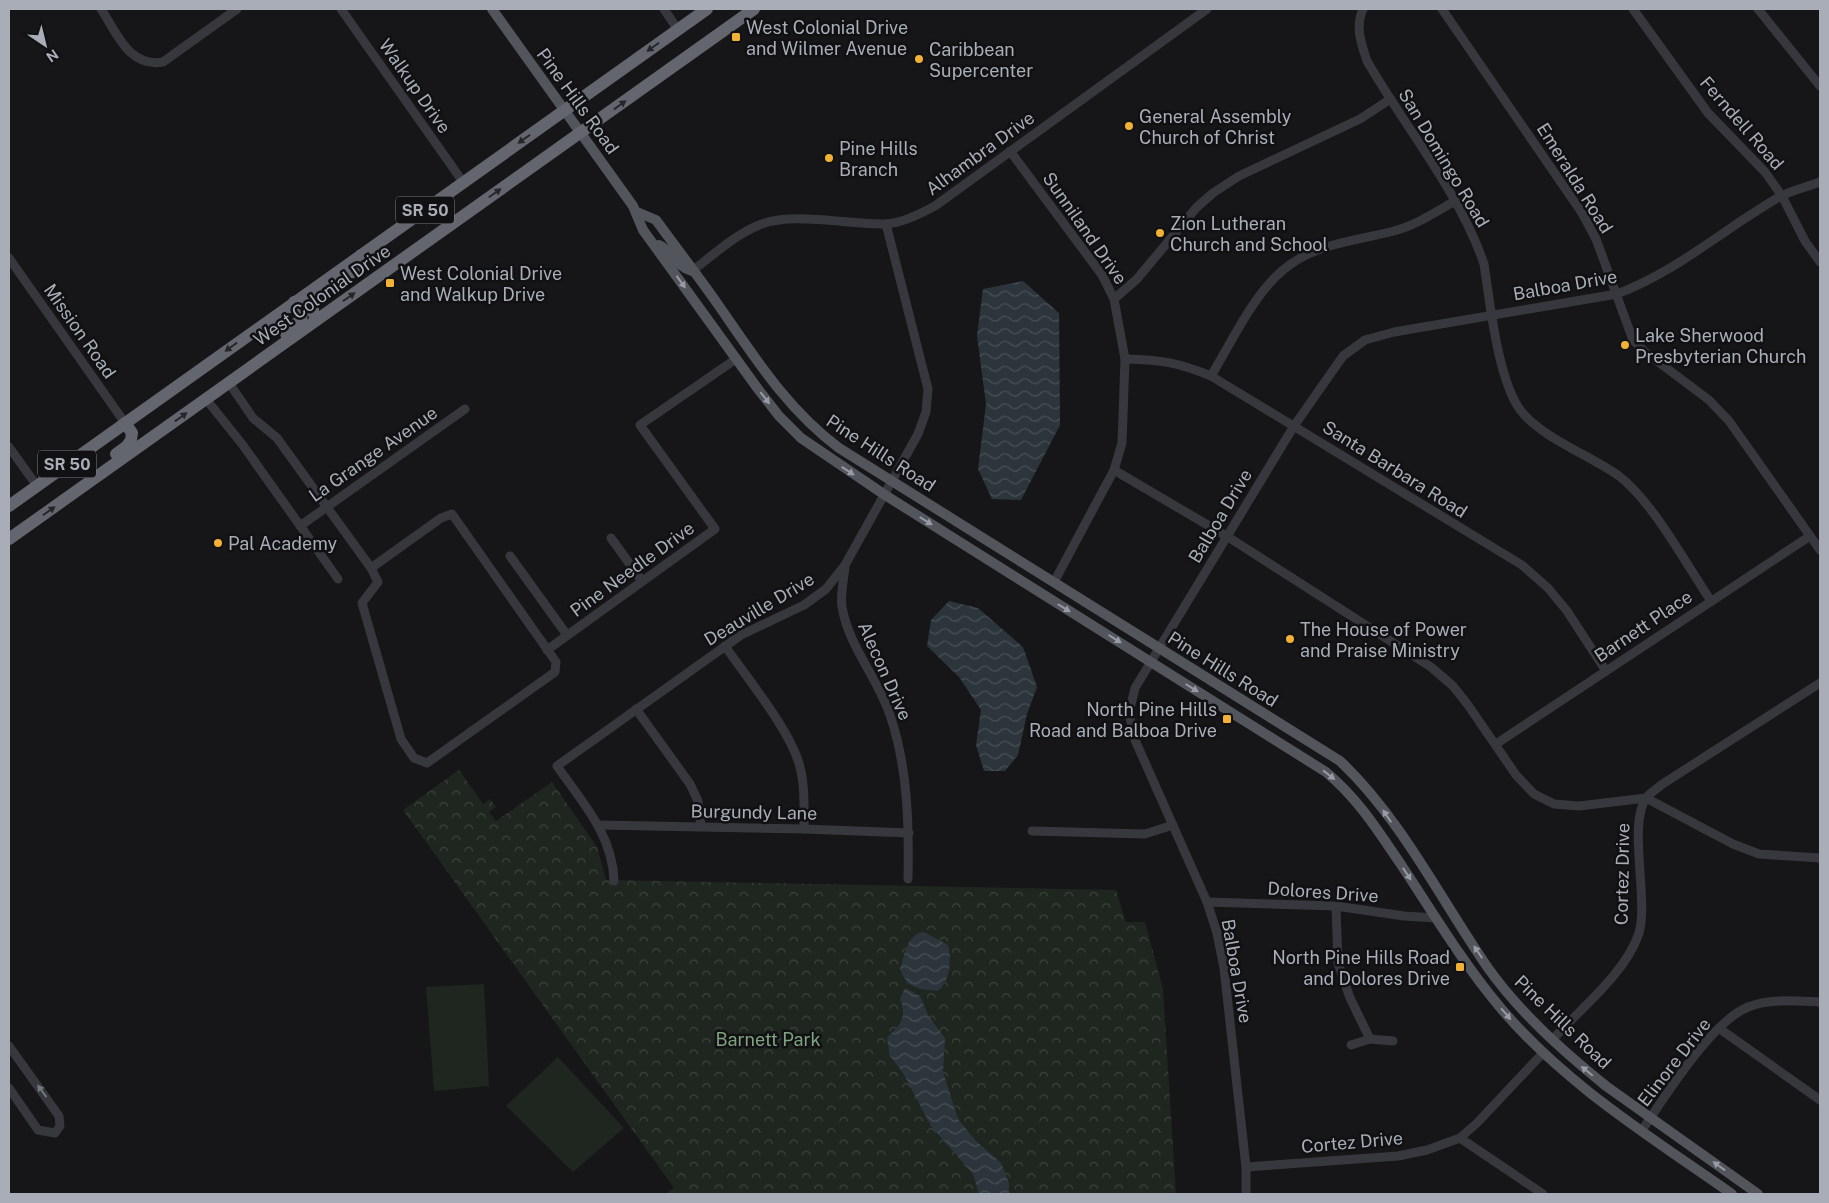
<svg xmlns="http://www.w3.org/2000/svg" width="1829" height="1203" font-family="'Public Sans',sans-serif">
	<style>
		.grass { fill: #1e261f }
		.park { fill: url(#park-crowns) }
		.water { fill: url(#water-waves) }
		.lines { fill: none; stroke-linecap: round; stroke-linejoin: round }
		.minor { stroke: #37383d; stroke-width: 9 }
		.major { stroke: #53555c; stroke-width: 10 }
		.highway { stroke: #63666e; stroke-width: 12 }
		.oneway { fill: #26262a }
		.oneway2 { fill: #979ba6 }
		.oneway3 { fill: #757881 }
		.poi-dot { fill: #f2b134; stroke: #111113; stroke-width: 2 }
		.labels { text-anchor: middle; dominant-baseline: central; stroke-width: 5; stroke-linejoin: round; paint-order: stroke }
		.shield { fill: #111113; stroke: #7b7e86; stroke-width: 1 }
		.shield-label { font-size: 16px; font-weight: bold; fill: #a8adb8 }
		.poi-label { font-size: 18px; fill: #a8adb8; stroke: #111113; text-anchor: start }
		.street-label { font-size: 18px; fill: #a8adb8; stroke: #111113 }
		.park-label { font-size: 18px; fill: #7fa381; stroke: #111113 }
	</style>
	<defs>
		<pattern id="park-crowns" width="20" height="18" patternUnits="userSpaceOnUse" patternTransform="scale(1.25)"><rect width="20" height="18" fill="#1e261f"/><path d="M2 6a3 3 0 1 1 6 0M12 15a3 3 0 1 1 6 0" fill="none" stroke="#3c433d"/></pattern>
		<pattern id="water-waves" width="16" height="10" patternUnits="userSpaceOnUse" patternTransform="scale(1.25)"><rect width="16" height="10" fill="#2c353c"/><path d="M0 5q4-4 8 0t8 0" fill="none" stroke="#485056"/></pattern>
	</defs>
	<rect width="100%" height="100%" fill="#161618"/>
	<g class="grass">
		<polygon points="484,984 489,1086 434,1091 426,987"/>
		<polygon points="558,1057 624,1128 573,1172 506,1106"/>
	</g>
	<polygon class="park" points="459,770 483,804 490,799 496,807 489,812 496,821 552,782 597,847 606,880 1116,890 1126,922 1145,922 1163,989 1176,1194 665,1194 674,1188 403,810"/>
	<g class="water">
		<polygon points="1023,281 1059,313 1060,425 1021,500 992,499 978,469 986,404 977,336 983,289"/>
		<polygon points="949,601 978,608 1023,647 1037,687 1027,714 1018,755 1005,771 984,771 976,745 981,710 959,677 927,646 931,620"/>
		<path d="M924 932 948 945C952 960 950 981 938 991L920 989 907 983 900 969C905 954 907 934 924 932Z"/>
		<path d="M905 988 920 996 929 1017 945 1038 943 1072 958 1119 975 1140 1001 1163 1009 1183V1194H979L973 1174 931 1126 903 1073 890 1056 887 1038C900 1024 908 1019 900 999Z"/>
	</g>
	<g class="lines">
		<g class="minor">
			<path d="M101 9C117 33 129 68 163 62L237 9"/>
			<polyline points="341,9 463,182"/>
			<polyline points="664,9 678,30"/>
			<path d="M1363 9C1355 27 1361 43 1367 61 1405 127 1460 193 1484 264 1490 303 1498 381 1521 411 1541 437 1591 456 1619 476 1653 502 1686 564 1711 601"/>
			<polyline points="1442,9 1582,213 1596,239 1633,340 1645,352 1709,400 1729,421 1820,550"/>
			<polyline points="1633,9 1708,113 1765,172 1782,196 1805,241 1820,262"/>
			<polyline points="1758,9 1820,86"/>
			<polyline points="1010,151 1102,275 1114,299 1125,359 1122,443 1114,470 1054,582"/>
			<polyline points="9,258 125,423"/>
			<path d="M692 271C713 255 735 235 759 225 792 211 848 225 885 224 903 223 919 214 935 206L1207 9"/>
			<polyline points="1114,299 1137,279 1197,207 1213,193 1239,176 1360,119 1389,100"/>
			<path d="M1125 359C1161 360 1177 362 1211 376L1522 565 1548 588 1567 611 1606 671"/>
			<path d="M1211 376C1231 343 1253 295 1283 270 1315 243 1356 241 1394 231 1416 225 1436 212 1455 201"/>
			<polyline points="229,383 253,418 277,438 371,568 378,582 362,603 401,739 414,758 427,763 555,672 556,662 452,514 441,518 371,568"/>
			<polyline points="206,399 242,444 338,579"/>
			<polyline points="9,447 37,486"/>
			<polyline points="1114,470 1228,537 1431,667 1453,686 1468,705 1516,775 1534,794 1554,804 1579,806 1646,798 1733,844 1759,854 1820,858"/>
			<polyline points="300,526 465,409"/>
			<polyline points="611,538 642,581"/>
			<polyline points="510,556 567,635"/>
			<path d="M845 566C844 579 840 594 842 607 849 648 879 679 891 718 908 770 909 825 908 879"/>
			<path d="M725 646C747 678 791 731 800 767 805 787 804 808 804 829"/>
			<polyline points="547,650 715,529 640,425 736,359"/>
			<polyline points="636,709 690,784 698,801 701,826"/>
			<polyline points="1496,744 1810,536"/>
			<polyline points="599,825 804,829 909,833"/>
			<polyline points="1032,831 1145,834 1173,825"/>
			<path d="M614 881C613 835 582 802 557 766L741 635 804 605 826 589 845 565 918 434 926 412 928 389 886 224"/>
			<polyline points="1207,902 1336,906 1404,916 1436,918"/>
			<polyline points="1336,906 1338,963 1350,998 1370,1039"/>
			<polyline points="1720,1029 1820,1100"/>
			<path d="M1553 1039C1581 1008 1626 973 1639 933 1649 899 1627 822 1647 797 1650 793 1657 789 1661 785L1820 683"/>
			<polyline points="1351,1045 1370,1039 1393,1041"/>
			<polyline points="9,1046 59,1116 60,1126 55,1133 38,1130 9,1088"/>
			<path d="M1642 1130C1665 1097 1711 1022 1748 1007 1771 998 1797 1001 1820 1002"/>
			<polyline points="1460,1138 1543,1194"/>
			<polyline points="1246,1167 1398,1156 1427,1150 1460,1138 1477,1123 1543,1053"/>
			<path d="M1246 1194V1167L1224 968 1217 933 1207 902 1135 740 1129 713 1135 688 1294 426 1343 356 1365 340 1394 332 1617 294C1678 271 1725 228 1781 196 1793 190 1807 187 1820 182"/>
		</g>
		<g class="major">
			<path d="M492 9 633 206 643 230 758 389 779 416 801 438 885 495 1326 772C1359 800 1376 828 1400 863 1432 911 1462 962 1499 1006 1563 1083 1651 1137 1732 1194"/>
			<path d="M637 212 656 220C677 249 699 277 719 306 756 359 787 409 839 448L1340 761C1400 817 1441 900 1488 968 1520 1013 1563 1051 1606 1086L1758 1194"/>
			<path d="M659 245C674 252 673 265 692 271"/>
		</g>
		<g class="highway">
			<polyline points="317,319 313,312 313,305 333,286 355,270 361,255"/>
			<polyline points="286,334 301,319 302,313 294,302"/>
			<polyline points="116,454 127,446 131,440 132,433 125,423"/>
			<polyline points="9,506 707,9"/>
			<polyline points="9,539 754,9"/>
		</g>
	</g>
	<defs><path id="oneway-solid" d="M-6-.8H1V-3.2L6.5 0L1 3.2V.8H-6Z" transform="scale(1.25)"/></defs>
	<g class="oneway">
		<use href="#oneway-solid" transform="translate(653 47) rotate(145)"/>
		<use href="#oneway-solid" transform="translate(620 105) rotate(-36)"/>
		<use href="#oneway-solid" transform="translate(524 139) rotate(145)"/>
		<use href="#oneway-solid" transform="translate(495 193) rotate(-35)"/>
		<use href="#oneway-solid" transform="translate(349 297) rotate(-35)"/>
		<use href="#oneway-solid" transform="translate(231 347) rotate(144)"/>
		<use href="#oneway-solid" transform="translate(181 417) rotate(-36)"/>
		<use href="#oneway-solid" transform="translate(49 511) rotate(-35)"/>
	</g>
	<g class="oneway2">
		<use href="#oneway-solid" transform="translate(681 282) rotate(54)"/>
		<use href="#oneway-solid" transform="translate(765 398) rotate(52)"/>
		<use href="#oneway-solid" transform="translate(848 471) rotate(33)"/>
		<use href="#oneway-solid" transform="translate(926 521) rotate(32)"/>
		<use href="#oneway-solid" transform="translate(1064 608) rotate(32)"/>
		<use href="#oneway-solid" transform="translate(1115 639) rotate(32)"/>
		<use href="#oneway-solid" transform="translate(1192 688) rotate(32)"/>
		<use href="#oneway-solid" transform="translate(1329 775) rotate(38)"/>
		<use href="#oneway-solid" transform="translate(1387 816) rotate(-124)"/>
		<use href="#oneway-solid" transform="translate(1407 874) rotate(56)"/>
		<use href="#oneway-solid" transform="translate(1478 952) rotate(-124)"/>
		<use href="#oneway-solid" transform="translate(1506 1014) rotate(49)"/>
		<use href="#oneway-solid" transform="translate(1587 1071) rotate(-141)"/>
		<use href="#oneway-solid" transform="translate(1719 1166) rotate(-144)"/>
	</g>
	<use class="oneway3" href="#oneway-solid" transform="translate(42 1091) rotate(-126)"/>
	<g class="poi-dot">
		<rect x="731" y="32" width="10" height="10" rx="2.5"/>
		<circle cx="919" cy="59" r="5"/>
		<circle cx="1129" cy="126" r="5"/>
		<circle cx="829" cy="158" r="5"/>
		<circle cx="1160" cy="233" r="5"/>
		<rect x="385" y="278" width="10" height="10" rx="2.5"/>
		<circle cx="1625" cy="345" r="5"/>
		<circle cx="218" cy="543" r="5"/>
		<circle cx="1290" cy="639" r="5"/>
		<rect x="1222" y="714" width="10" height="10" rx="2.5"/>
		<rect x="1455" y="962" width="10" height="10" rx="2.5"/>
	</g>
	<g class="labels">
		<g class="shield">
			<rect x="396" y="196.5" width="58" height="27" rx="4"/>
			<rect x="38" y="450.5" width="58" height="27" rx="4"/>
		</g>
		<g class="shield-label">
			<text x="425" y="210">SR 50</text>
			<text x="67" y="464">SR 50</text>
		</g>
		<g class="poi-label">
			<text x="746" y="27">West Colonial Drive<tspan x="746" dy="21">and Wilmer Avenue</tspan></text>
			<text x="929" y="49">Caribbean<tspan x="929" dy="21">Supercenter</tspan></text>
			<text x="1139" y="116">General Assembly<tspan x="1139" dy="21">Church of Christ</tspan></text>
			<text x="839" y="148">Pine Hills<tspan x="839" dy="21">Branch</tspan></text>
			<text x="1170" y="223">Zion Lutheran<tspan x="1170" dy="21">Church and School</tspan></text>
			<text x="400" y="273">West Colonial Drive<tspan x="400" dy="21">and Walkup Drive</tspan></text>
			<text x="1635" y="335">Lake Sherwood<tspan x="1635" dy="21">Presbyterian Church</tspan></text>
			<text x="228" y="543">Pal Academy</text>
			<text x="1300" y="629">The House of Power<tspan x="1300" dy="21">and Praise Ministry</tspan></text>
			<text x="1217" y="709" text-anchor="end">North Pine Hills<tspan x="1217" dy="21">Road and Balboa Drive</tspan></text>
			<text x="1450" y="957" text-anchor="end">North Pine Hills Road<tspan x="1450" dy="21">and Dolores Drive</tspan></text>
		</g>
		<g class="street-label">
			<text transform="translate(415 86) rotate(55)">Walkup Drive</text>
			<text transform="translate(578 101) rotate(54)">Pine Hills Road</text>
			<text transform="translate(1742 123) rotate(49)">Ferndell Road</text>
			<text transform="translate(980 153) rotate(-36)">Alhambra Drive</text>
			<text transform="translate(1444 158) rotate(59)">San Domingo Road</text>
			<text transform="translate(1575 178) rotate(58)">Emeralda Road</text>
			<text transform="translate(1085 228) rotate(55)">Sunniland Drive</text>
			<text transform="translate(1565 285) rotate(-10)">Balboa Drive</text>
			<text transform="translate(322 295) rotate(-35)">West Colonial Drive</text>
			<text transform="translate(80 331) rotate(55)">Mission Road</text>
			<text transform="translate(881 453) rotate(33)">Pine Hills Road</text>
			<text transform="translate(373 454) rotate(-35)">La Grange Avenue</text>
			<text transform="translate(1395 469) rotate(32)">Santa Barbara Road</text>
			<text transform="translate(1220 516) rotate(-59)">Balboa Drive</text>
			<text transform="translate(632 569) rotate(-36)">Pine Needle Drive</text>
			<text transform="translate(759 609) rotate(-31)">Deauville Drive</text>
			<text transform="translate(1643 626) rotate(-34)">Barnett Place</text>
			<text transform="translate(1223 669) rotate(32)">Pine Hills Road</text>
			<text transform="translate(885 671) rotate(66)">Alecon Drive</text>
			<text transform="translate(754 812) rotate(1)">Burgundy Lane</text>
			<text transform="translate(1622 874) rotate(-89)">Cortez Drive</text>
			<text transform="translate(1323 892) rotate(4)">Dolores Drive</text>
			<text transform="translate(1237 971) rotate(80)">Balboa Drive</text>
			<text transform="translate(1563 1022) rotate(44)">Pine Hills Road</text>
			<text transform="translate(1674 1062) rotate(-52)">Elinore Drive</text>
			<text transform="translate(1352 1142) rotate(-5)">Cortez Drive</text>
		</g>
		<g class="park-label">
			<text x="768" y="1039">Barnett Park</text>
		</g>
	</g>
	<rect width="1829" height="1203" fill="none" stroke="#a8adb8" stroke-width="20"/>
	<g transform="translate(45 45) rotate(145)" stroke="#111113" stroke-width="4" paint-order="stroke">
	<path d="M0-4L9 19L0 12L-9 19Z" fill="#a8adb8"/>
	<text y="-8" font-size="14" font-weight="bold" text-anchor="middle" fill="#a8adb8">N</text>
	</g>
</svg>
